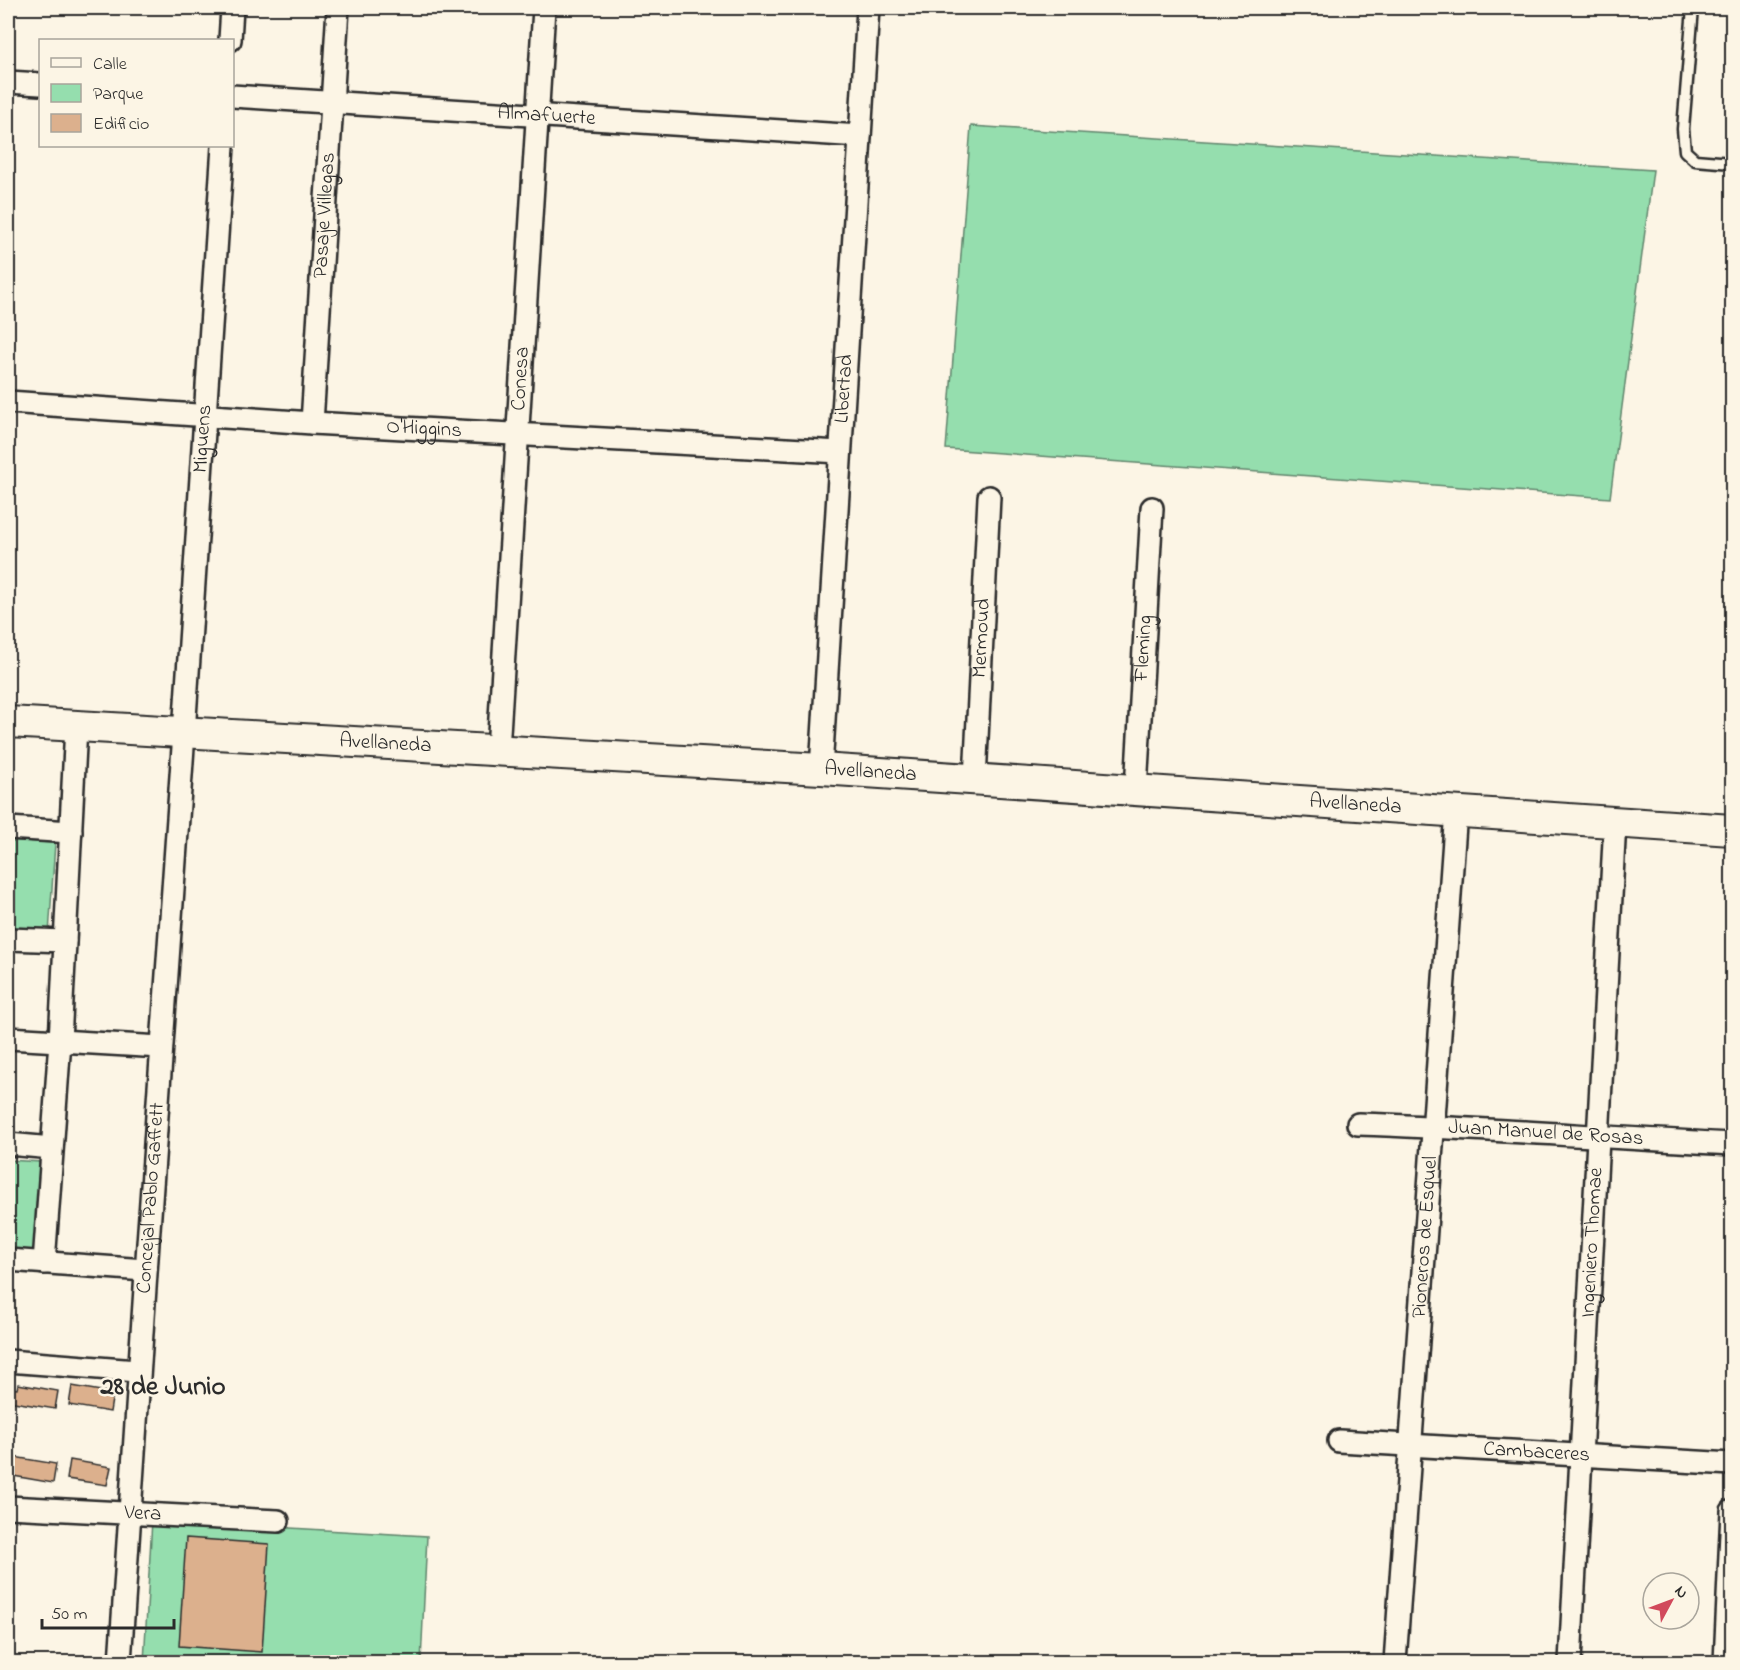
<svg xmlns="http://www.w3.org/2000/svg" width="1740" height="1670" font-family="'Indie Flower',sans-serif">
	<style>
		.green { fill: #95deae; stroke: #60846c; stroke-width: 1.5 }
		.building { fill: #dcb08d; stroke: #2b2b2b; stroke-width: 1.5 }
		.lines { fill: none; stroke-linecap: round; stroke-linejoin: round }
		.lane-casing { stroke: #2b2b2b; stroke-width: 15 }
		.street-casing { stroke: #2b2b2b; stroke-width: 26 }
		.secondary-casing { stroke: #2b2b2b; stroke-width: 34 }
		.lane { stroke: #fcf5e5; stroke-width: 10 }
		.street { stroke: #fcf5e5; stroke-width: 21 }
		.secondary { stroke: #fcf5e5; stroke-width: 30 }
		.labels { text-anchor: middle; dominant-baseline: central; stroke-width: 5; stroke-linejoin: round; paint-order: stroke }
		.street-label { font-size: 21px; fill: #2b2b2b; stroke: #fcf5e5 }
		.district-label { font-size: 27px; font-weight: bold; fill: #2b2b2b; stroke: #fcf5e5 }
	</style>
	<rect width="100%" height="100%" fill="#fcf5e5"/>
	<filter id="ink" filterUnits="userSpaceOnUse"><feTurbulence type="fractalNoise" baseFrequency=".0167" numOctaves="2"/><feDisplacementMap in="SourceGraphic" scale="12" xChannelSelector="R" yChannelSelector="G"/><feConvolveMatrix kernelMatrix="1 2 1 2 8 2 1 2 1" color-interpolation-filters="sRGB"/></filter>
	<g filter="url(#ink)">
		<g class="green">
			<polygon points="971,126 1653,170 1610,498 946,449"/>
			<polygon points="8,840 55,843 49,934 8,931"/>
			<polygon points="8,1160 41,1162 34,1253 8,1251"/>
			<polygon points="152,1520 427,1536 421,1662 144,1662"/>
		</g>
		<g class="building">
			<polygon points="18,1384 58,1391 55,1409 8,1401 8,1388 17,1389"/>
			<polygon points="72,1386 113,1393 110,1412 69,1405"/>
			<polygon points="8,1456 56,1464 53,1483 8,1475"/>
			<polygon points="70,1460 111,1467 107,1485 67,1479"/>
			<polygon points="186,1538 269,1544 262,1652 179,1646"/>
		</g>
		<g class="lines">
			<defs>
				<polyline id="lane" points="1693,8 1683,129 1685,151 1695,160 1732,163"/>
				<g id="street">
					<polyline points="230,40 232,8"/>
					<polyline points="8,82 40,84"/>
					<path id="s1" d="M232 96 860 136"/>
					<path id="s2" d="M8 402 312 423 840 452"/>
					<path id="s3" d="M312 423 338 8"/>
					<path id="s4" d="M498 750 544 8"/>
					<path id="s5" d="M821 769 868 8"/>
					<path id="s6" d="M975 779 989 497"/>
					<path id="s7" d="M1136 789 1152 508"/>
					<polyline points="8,828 71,832"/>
					<polyline points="8,939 65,941"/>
					<polyline points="8,1038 161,1047"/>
					<path id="s8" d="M1358 1124C1483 1128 1608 1138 1732 1144"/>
					<polyline points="8,1144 52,1148"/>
					<polyline points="8,1260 145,1270"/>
					<polyline points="44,1263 60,1041 76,726"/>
					<polyline points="8,1361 137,1371"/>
					<path id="s9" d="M1339 1441 1732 1464"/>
					<path id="s10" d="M8 1507 278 1521"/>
					<path id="s11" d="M120 1662C139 1352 163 1043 184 733 197 537 209 341 223 146"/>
					<path id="s12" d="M1395 1662 1456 811"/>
					<path id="s13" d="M1570 1662 1615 822"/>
					<polyline points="1725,1662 1732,1511"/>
				</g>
				<g id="secondary">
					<path id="s14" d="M8 722 821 769 1732 830"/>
				</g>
			</defs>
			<use href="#lane" class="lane-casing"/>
			<use href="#street" class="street-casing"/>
			<use href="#secondary" class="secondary-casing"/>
			<use href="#lane" class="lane"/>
			<use href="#street" class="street"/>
			<use href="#secondary" class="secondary"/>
		</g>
	</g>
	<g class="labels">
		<g class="street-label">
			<text stroke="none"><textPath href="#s1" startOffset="315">Almafuerte</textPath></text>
			<text stroke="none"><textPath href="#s3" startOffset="208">Pasaje Villegas</textPath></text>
			<text stroke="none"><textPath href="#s4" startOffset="372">Conesa</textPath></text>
			<text stroke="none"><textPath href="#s5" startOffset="381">Libertad</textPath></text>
			<text stroke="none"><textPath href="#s2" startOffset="417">O'Higgins</textPath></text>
			<text stroke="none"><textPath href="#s11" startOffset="1226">Miguens</textPath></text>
			<text stroke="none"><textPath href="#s6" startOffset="141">Mermoud</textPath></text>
			<text stroke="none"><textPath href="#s7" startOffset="141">Fleming</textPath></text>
			<text stroke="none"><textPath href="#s14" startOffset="378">Avellaneda</textPath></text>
			<text stroke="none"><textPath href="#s14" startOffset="864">Avellaneda</textPath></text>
			<text stroke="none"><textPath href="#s14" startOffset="1350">Avellaneda</textPath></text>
			<text stroke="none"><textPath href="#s8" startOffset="188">Juan Manuel de Rosas</textPath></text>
			<text stroke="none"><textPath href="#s11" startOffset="465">Concejal Pablo Gaffett</textPath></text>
			<text stroke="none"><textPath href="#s12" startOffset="426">Pioneros de Esquel</textPath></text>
			<text stroke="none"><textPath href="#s13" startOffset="420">Ingeniero Thomae</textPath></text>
			<text stroke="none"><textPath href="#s9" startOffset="198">Cambaceres</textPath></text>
			<text stroke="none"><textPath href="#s10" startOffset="135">Vera</textPath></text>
		</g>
		<g class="district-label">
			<text x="163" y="1387">28 de Junio</text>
		</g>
	</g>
	<rect width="1740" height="1670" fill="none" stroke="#fcf5e5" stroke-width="30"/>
	<rect x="15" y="15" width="1710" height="1640" fill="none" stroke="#2b2b2b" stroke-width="2" filter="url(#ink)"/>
	<rect x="39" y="39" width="195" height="108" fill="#fcf5e5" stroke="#a8a49b" stroke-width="1.5"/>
	<rect x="51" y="58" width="30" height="9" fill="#fcf5e5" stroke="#a8a49b" stroke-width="1.5"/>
	<text x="93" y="69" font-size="18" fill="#2b2b2b">Calle</text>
	<rect x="51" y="84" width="30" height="18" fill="#95deae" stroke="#a8a49b" stroke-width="1.5"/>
	<text x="93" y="99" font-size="18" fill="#2b2b2b">Parque</text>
	<rect x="51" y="114" width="30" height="18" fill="#dcb08d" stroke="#a8a49b" stroke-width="1.5"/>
	<text x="93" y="129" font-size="18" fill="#2b2b2b">Edificio</text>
	<g transform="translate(1671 1601) rotate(49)"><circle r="28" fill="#fcf5e5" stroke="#a8a49b" stroke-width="1.5"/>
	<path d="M0-4.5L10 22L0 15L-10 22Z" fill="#d1495b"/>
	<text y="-9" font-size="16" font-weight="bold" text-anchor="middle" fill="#2b2b2b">N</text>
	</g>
	<path d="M42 1619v9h132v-9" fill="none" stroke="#2b2b2b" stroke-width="3"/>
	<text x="51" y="1619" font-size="18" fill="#2b2b2b" stroke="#fcf5e5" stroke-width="4.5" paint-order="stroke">50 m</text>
</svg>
